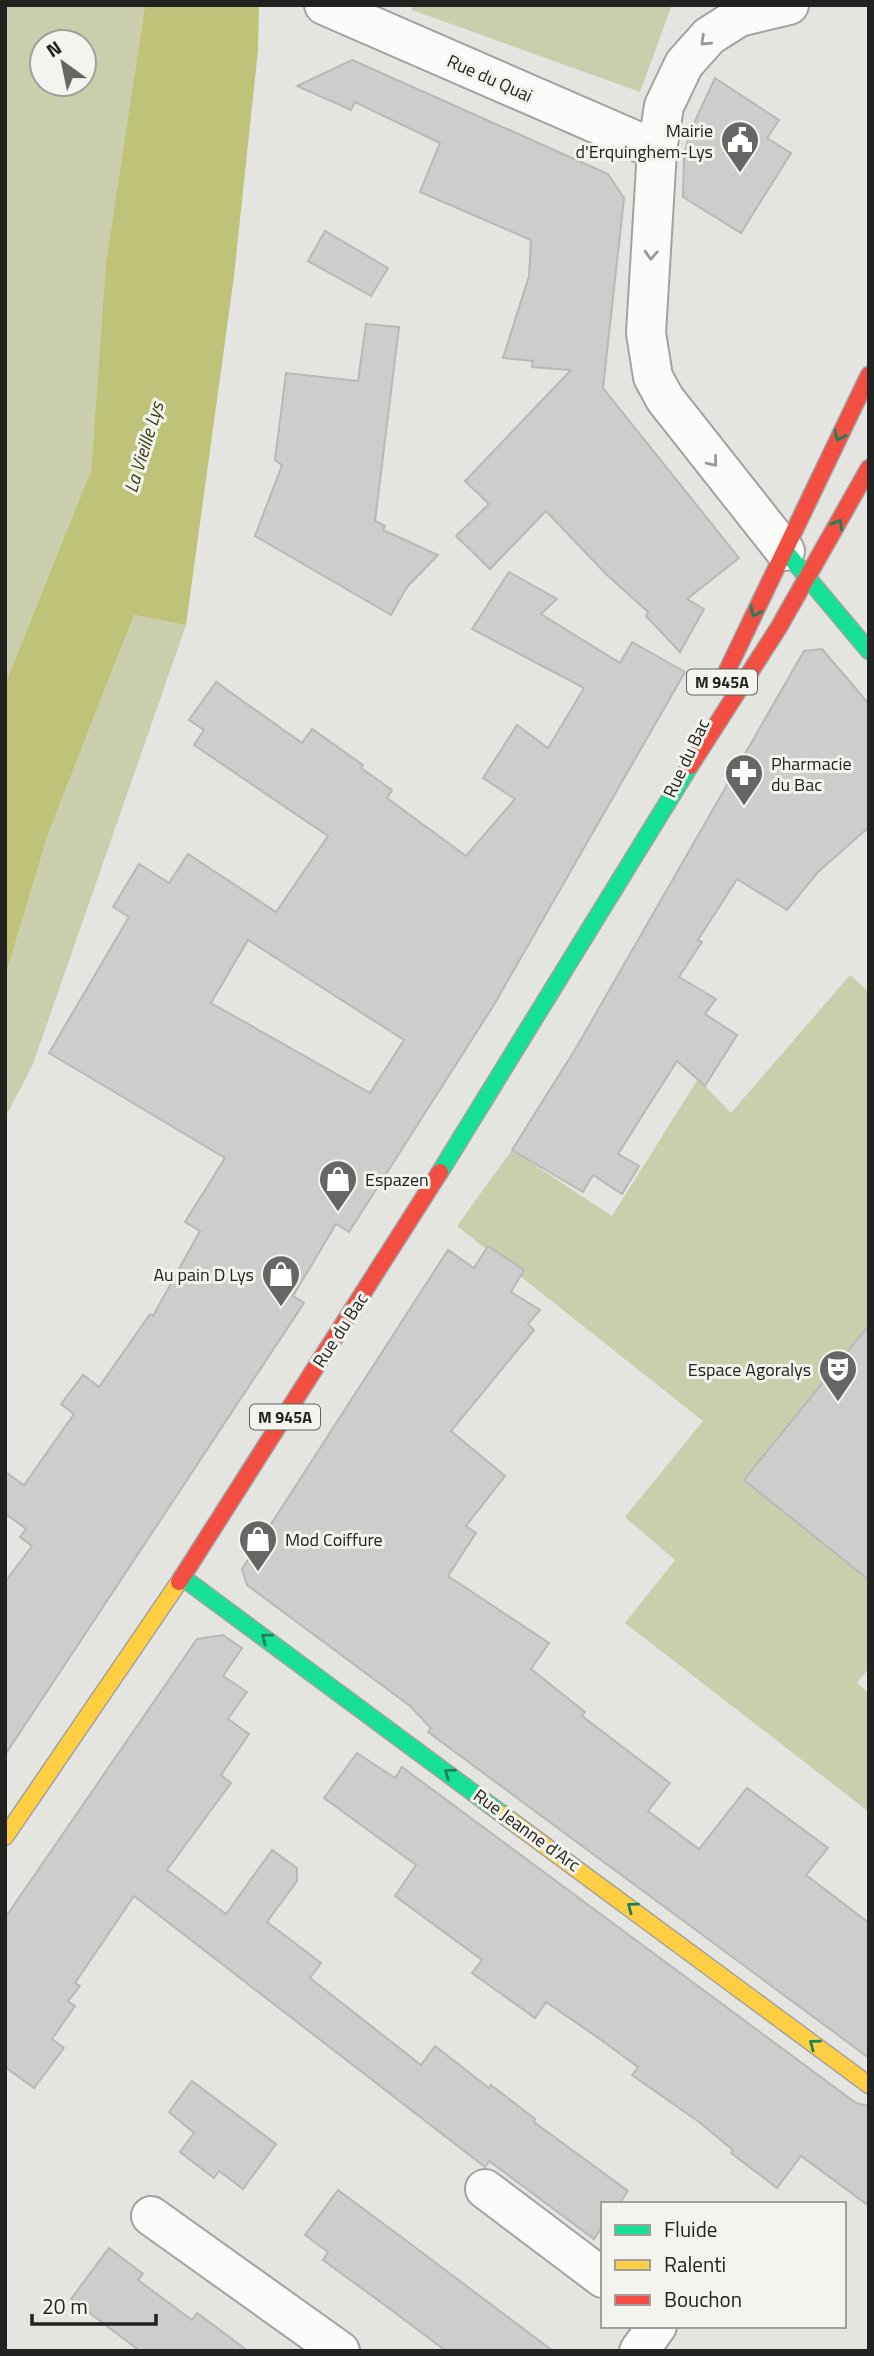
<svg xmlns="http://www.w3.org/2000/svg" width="874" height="2356" font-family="'Titillium Web',sans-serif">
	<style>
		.green { fill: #caceac; fill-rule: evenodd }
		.water { fill: #bec379 }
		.building { fill: #cdcdcb; stroke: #b8b8b6; stroke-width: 2; fill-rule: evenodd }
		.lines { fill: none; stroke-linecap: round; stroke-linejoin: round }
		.street-casing { stroke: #a2a2a0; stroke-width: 42 }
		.fast-casing { stroke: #a2a2a0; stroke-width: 19 }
		.slow-casing { stroke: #a2a2a0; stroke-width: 19 }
		.jam-casing { stroke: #a2a2a0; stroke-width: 19 }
		.street { stroke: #fbfbfa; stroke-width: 38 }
		.fast { stroke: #16e098; stroke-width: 16 }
		.slow { stroke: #ffcf43; stroke-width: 16 }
		.jam { stroke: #f24e42; stroke-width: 16 }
		.oneway { stroke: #999998 }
		.oneway2 { stroke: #1c815c }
		.labels { text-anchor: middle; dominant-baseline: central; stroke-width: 6; stroke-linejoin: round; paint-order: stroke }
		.shield { fill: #f3f4ed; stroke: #61615e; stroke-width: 2 }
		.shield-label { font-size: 16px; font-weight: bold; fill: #222220 }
		.street-label { font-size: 18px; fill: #222220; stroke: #f3f4ed }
		.poi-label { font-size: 18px; fill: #222220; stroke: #f3f4ed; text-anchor: end }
		.water-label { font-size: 19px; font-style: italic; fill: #3a3d12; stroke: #f3f4ed }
	</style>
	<rect width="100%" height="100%" fill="#e4e5e1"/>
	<g class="green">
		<path d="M5 5H145L106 262 91 471 5 684ZM42 42H84V84H42Z"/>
		<polygon points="412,5 672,5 640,92 412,10"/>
		<polygon points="134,615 186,625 33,1064 5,1118 5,977 48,834"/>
		<polygon points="850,975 869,992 869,1325 744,1480 869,1580 869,1668 857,1683 869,1693 869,1812 625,1623 675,1560 625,1517 703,1421 457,1226 512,1150 612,1216 698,1079 731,1113"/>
	</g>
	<polygon class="water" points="145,5 259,5 258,50 234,276 186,625 134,615 48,834 5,977 5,684 91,471 106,262"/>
	<g class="building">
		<polygon points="352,60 608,174 624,198 603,388 739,558 687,599 704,609 680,652 646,616 648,612 606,574 546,511 490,569 456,536 489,504 465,481 571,370 532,367 533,361 503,358 529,276 531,240 420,192 440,143 355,102 351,110 297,86"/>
		<polygon points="715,78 779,120 767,138 791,153 741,233 683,197 684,157 689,134"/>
		<polygon points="325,231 388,268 371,296 308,261"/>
		<polygon points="366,324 399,327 375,521 385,526 383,530 438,555 407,587 391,615 255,536 282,465 275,460 286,373 358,381"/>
		<path d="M509 572 557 599 541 614 620 663 632 642 685 672 492 1008 349 1232 336 1224 293 1296 304 1303 5 1755V1582L32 1546 20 1537 26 1529 5 1513V1472L24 1485 74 1414 61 1404 83 1375 99 1387 150 1314 153 1316 200 1231 185 1222 225 1158 49 1053 129 917 113 907 139 864 169 883 188 854 276 912 328 836 194 745 204 730 189 720 216 682 302 743 312 729 363 765 361 768 392 790 387 798 466 856 515 799 483 778 517 725 548 748 584 688 472 629ZM248 940 404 1040 370 1093 211 1003Z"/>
		<polygon points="822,649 869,704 869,827 818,872 787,910 737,879 698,940 702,942 679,977 716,999 705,1014 737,1035 705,1086 677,1061 618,1154 639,1166 622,1194 593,1175 583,1192 512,1150 576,1048 804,651"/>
		<polygon points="488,1246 524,1270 511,1292 540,1310 528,1324 534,1330 451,1431 505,1476 466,1526 476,1533 448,1576 549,1643 531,1669 585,1712 582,1716 670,1783 648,1811 699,1849 747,1788 828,1848 806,1875 869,1923 869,2058 428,1732 431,1728 410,1706 247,1585 242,1569 448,1250 474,1268"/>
		<polygon points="869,1325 869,1580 744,1480"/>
		<polygon points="223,1635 242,1648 223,1676 247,1692 228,1719 249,1734 221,1775 231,1783 167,1870 226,1914 272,1850 297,1868 297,1881 267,1922 321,1963 310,1978 421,2065 435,2046 489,2088 491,2085 535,2119 534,2122 628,2191 619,2204 603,2204 603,2226 594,2239 489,2161 485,2167 134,1896 75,1983 80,1986 68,2001 75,2006 52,2039 64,2048 34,2088 5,2067 5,1918 197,1639"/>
		<polygon points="357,1753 395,1778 402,1767 856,2103 869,2106 869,2206 801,2156 777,2188 731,2153 733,2150 699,2122 632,2075 638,2067 597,2037 546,2002 535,2018 472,1973 482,1960 395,1896 416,1865 324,1798"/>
		<polygon points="192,2081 276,2144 243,2189 219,2171 214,2178 180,2152 194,2133 169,2112"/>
		<polygon points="338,2190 404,2239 553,2351 446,2351 390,2309 323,2260 328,2252 305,2235"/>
		<polygon points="109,2248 143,2274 138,2280 192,2320 197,2313 248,2351 140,2351 71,2299"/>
	</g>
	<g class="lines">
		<defs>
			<g id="street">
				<polyline points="324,5 657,150"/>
				<polyline points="785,551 665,399 653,377 646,333 657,150 664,106 684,64 709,36 739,17 789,5"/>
				<polyline points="485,2189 603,2278"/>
				<polyline points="151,2216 340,2351"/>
				<polyline points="639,2351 657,2326"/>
			</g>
			<g id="fast">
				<polyline points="786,552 869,651"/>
				<polyline points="440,1172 690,766"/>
				<polyline points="182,1577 502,1814"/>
			</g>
			<g id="slow">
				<polyline points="502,1814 869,2085"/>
				<polyline points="5,1837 179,1582"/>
			</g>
			<g id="jam">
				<polyline points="725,675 869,375"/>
				<polyline points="690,766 779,627 869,468"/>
				<polyline points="179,1582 440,1172"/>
			</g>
		</defs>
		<use href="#street" class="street-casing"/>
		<use href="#fast" class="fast-casing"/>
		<use href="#slow" class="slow-casing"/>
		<use href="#jam" class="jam-casing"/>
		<use href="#street" class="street"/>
		<use href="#fast" class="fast"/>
		<use href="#slow" class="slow"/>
		<use href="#jam" class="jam"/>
	</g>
	<defs><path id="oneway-chevron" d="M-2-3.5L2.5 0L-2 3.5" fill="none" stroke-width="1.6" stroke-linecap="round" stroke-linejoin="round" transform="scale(1.75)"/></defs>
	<g class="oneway">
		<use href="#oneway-chevron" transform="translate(705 41) rotate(137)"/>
		<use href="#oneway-chevron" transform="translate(651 255) rotate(93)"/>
		<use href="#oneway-chevron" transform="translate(713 462) rotate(51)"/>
	</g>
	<g class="oneway2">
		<use href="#oneway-chevron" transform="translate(839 436) rotate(116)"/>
		<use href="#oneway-chevron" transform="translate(838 524) rotate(-61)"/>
		<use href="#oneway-chevron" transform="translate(755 612) rotate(116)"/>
		<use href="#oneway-chevron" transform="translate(266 1638) rotate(-144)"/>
		<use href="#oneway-chevron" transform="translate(449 1773) rotate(-144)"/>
		<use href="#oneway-chevron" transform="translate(632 1907) rotate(-143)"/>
		<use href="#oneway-chevron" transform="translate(814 2044) rotate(-143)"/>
	</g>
	<defs>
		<symbol id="civic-pin" viewBox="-11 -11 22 30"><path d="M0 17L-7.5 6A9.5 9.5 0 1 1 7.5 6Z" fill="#666664" stroke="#f3f4ed"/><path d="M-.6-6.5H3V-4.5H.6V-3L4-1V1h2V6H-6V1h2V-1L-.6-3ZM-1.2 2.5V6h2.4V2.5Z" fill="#fff"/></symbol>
		<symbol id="pharmacy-pin" viewBox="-11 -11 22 30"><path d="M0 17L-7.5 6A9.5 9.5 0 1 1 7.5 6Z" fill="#666664" stroke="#f3f4ed"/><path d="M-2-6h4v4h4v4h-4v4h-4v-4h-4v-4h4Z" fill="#fff"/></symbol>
		<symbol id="shop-pin" viewBox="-11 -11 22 30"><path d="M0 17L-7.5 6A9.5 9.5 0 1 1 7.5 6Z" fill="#666664" stroke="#f3f4ed"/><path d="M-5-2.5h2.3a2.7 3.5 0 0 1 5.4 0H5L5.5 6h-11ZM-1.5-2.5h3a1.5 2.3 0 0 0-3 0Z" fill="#fff"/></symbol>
		<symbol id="theatre-pin" viewBox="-11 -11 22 30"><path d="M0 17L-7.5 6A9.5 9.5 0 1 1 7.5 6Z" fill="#666664" stroke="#f3f4ed"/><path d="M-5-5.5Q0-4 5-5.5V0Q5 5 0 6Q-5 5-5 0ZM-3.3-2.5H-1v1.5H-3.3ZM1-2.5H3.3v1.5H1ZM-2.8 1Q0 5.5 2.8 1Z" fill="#fff"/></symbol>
	</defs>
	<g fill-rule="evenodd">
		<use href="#civic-pin" x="718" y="118" width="44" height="60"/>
		<use href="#pharmacy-pin" x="722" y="751" width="44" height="60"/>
		<use href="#shop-pin" x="316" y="1157" width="44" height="60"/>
		<use href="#shop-pin" x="259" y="1252" width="44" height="60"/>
		<use href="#theatre-pin" x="816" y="1347" width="44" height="60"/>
		<use href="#shop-pin" x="236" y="1517" width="44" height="60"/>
	</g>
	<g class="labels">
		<g class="shield">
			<rect x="687" y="669.5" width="70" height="25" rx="5"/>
			<rect x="250" y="1404.5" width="70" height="25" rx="5"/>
		</g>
		<g class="shield-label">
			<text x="722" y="682">M 945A</text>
			<text x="285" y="1417">M 945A</text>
		</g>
		<g class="street-label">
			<text transform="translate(490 78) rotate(24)">Rue du Quai</text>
			<text transform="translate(686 758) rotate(-65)">Rue du Bac</text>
			<text transform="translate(340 1330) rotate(-57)">Rue du Bac</text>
			<text transform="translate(527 1830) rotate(36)">Rue Jeanne d'Arc</text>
		</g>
		<g class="poi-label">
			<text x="713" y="130">Mairie<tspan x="713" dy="21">d'Erquinghem-Lys</tspan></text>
			<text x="771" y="763" text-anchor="start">Pharmacie<tspan x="771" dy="21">du Bac</tspan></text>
			<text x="365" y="1179" text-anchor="start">Espazen</text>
			<text x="254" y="1274">Au pain D Lys</text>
			<text x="811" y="1369">Espace Agoralys</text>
			<text x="285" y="1539" text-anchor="start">Mod Coiffure</text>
		</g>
		<g class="water-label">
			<text transform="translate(143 447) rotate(-73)">La Vieille Lys</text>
		</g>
	</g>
	<rect width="874" height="2356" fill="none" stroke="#222220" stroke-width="14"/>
	<rect x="601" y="2202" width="245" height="126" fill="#f3f4ed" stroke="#9fa09b" stroke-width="2"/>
	<rect x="615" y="2225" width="35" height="10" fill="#16e098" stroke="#9fa09b" stroke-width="2"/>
	<text x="664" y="2237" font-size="21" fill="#222220">Fluide</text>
	<rect x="615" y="2260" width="35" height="10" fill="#ffcf43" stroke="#9fa09b" stroke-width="2"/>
	<text x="664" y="2272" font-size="21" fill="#222220">Ralenti</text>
	<rect x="615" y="2295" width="35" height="10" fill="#f24e42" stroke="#9fa09b" stroke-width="2"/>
	<text x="664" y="2307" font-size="21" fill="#222220">Bouchon</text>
	<g transform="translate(63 63) rotate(327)"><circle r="33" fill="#f3f4ed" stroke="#9fa09b" stroke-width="2"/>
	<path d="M0-5L12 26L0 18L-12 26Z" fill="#666664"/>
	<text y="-10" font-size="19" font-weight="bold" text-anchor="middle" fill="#222220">N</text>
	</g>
	<path d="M32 2314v10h124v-10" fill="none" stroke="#222220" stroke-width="3.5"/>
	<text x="42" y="2314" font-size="21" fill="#222220" stroke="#f3f4ed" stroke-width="5" paint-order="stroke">20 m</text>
</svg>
